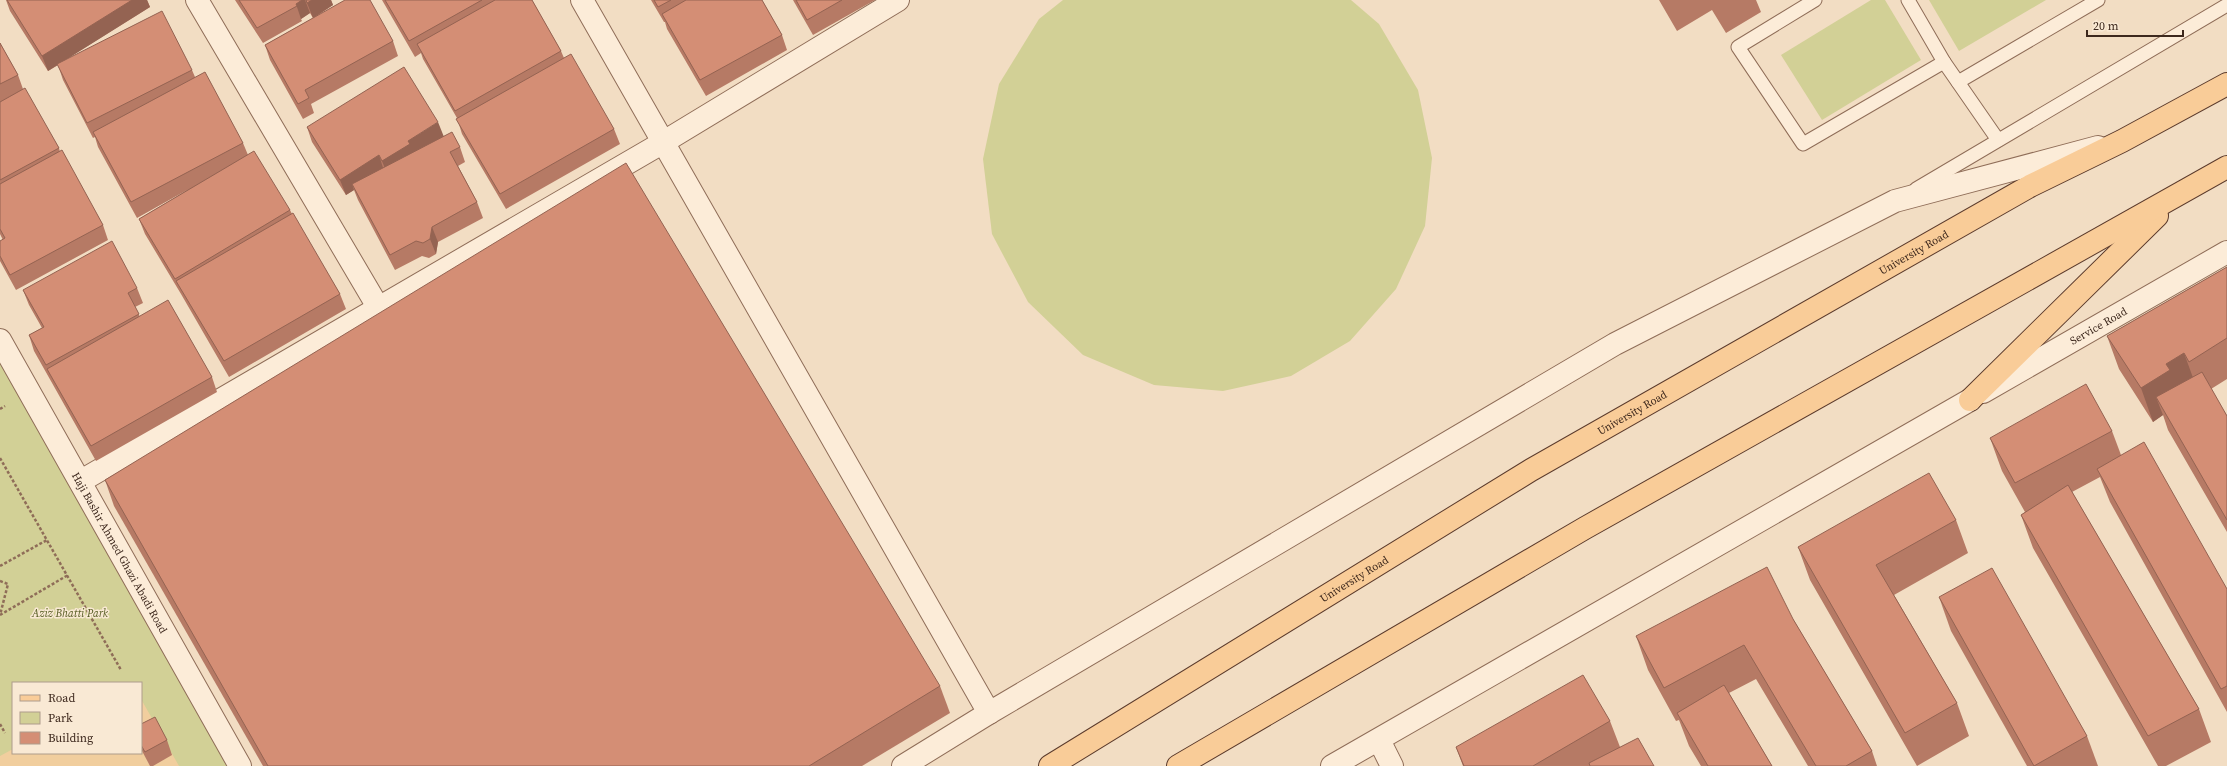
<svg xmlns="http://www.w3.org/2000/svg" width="2227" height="766" font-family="'Source Serif 4',serif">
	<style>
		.green { fill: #d2d096; fill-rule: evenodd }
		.sand { fill: #f1ce9e }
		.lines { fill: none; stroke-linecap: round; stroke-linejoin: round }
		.service-casing { stroke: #8f6d58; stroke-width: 15 }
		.minor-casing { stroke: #8f6d58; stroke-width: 24 }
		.tertiary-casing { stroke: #8f6d58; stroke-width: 24 }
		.primary-casing { stroke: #5c3b2c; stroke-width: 24 }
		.path { stroke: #8f6d58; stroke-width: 2.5; stroke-dasharray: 3 2; stroke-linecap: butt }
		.service { stroke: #fcecd8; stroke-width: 13 }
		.minor { stroke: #fcecd8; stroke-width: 22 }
		.tertiary { stroke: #fcecd8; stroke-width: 22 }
		.primary { stroke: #f9cc98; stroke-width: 22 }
		.wall { fill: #b67a65 }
		.shaded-wall { fill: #946352 }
		.building { fill: #d48e75; stroke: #946352 }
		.labels { text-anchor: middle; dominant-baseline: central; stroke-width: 3; stroke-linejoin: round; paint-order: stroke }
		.street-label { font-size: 11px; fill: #3d281d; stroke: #f9e9d4 }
		.park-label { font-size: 11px; font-style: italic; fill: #565c22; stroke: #f9e9d4 }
	</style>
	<rect width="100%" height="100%" fill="#f2ddc3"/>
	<g class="green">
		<polygon points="1063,0 1351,0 1379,24 1418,90 1432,158 1425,226 1396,289 1350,341 1291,376 1223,391 1154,385 1083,355 1028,302 992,234 983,159 999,84 1039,19"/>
		<polygon points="1871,0 1885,0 1921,60 1822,120 1781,55"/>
		<polygon points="1929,0 2046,0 1959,51"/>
		<path d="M0 349 236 766H0ZM13 683H141V753H13Z"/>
	</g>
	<polygon class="sand" points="141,699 179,766 0,766 0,756 13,749 13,753 141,753"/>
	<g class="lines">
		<defs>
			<g id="service">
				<polyline points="1815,0 1738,47 1803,144 1944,62 1998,140"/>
				<polyline points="1908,0 1944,62"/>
				<polyline points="1958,82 2098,0"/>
				<polyline points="1916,189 2227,5"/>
			</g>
			<g id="minor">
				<polyline points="197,0 378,307"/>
				<polyline points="582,0 989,713"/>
				<path id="s1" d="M1983 392 2227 252"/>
				<polyline points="81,481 662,143 898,0"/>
				<polyline points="1379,740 1392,766"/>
			</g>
			<g id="tertiary">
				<path id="s2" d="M0 340 240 766"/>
				<polyline points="903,766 989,713 1615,344 1895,201 2098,147"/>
				<polyline points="1332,766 1970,400"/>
			</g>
			<g id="primary">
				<polyline points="1970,400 2157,216"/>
				<path id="s3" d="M1050 766 1531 470 2030 186 2122 141 2227 84"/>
				<polyline points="1178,766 1585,528 2227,167"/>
			</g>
		</defs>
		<use href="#service" class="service-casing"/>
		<use href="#minor" class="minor-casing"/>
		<use href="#tertiary" class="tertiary-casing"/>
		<use href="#primary" class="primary-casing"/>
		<g class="path">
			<polyline points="0,409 5,406"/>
			<polyline points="0,458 121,670"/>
			<polyline points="0,566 47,540"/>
			<polyline points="0,581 8,584 0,615"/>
			<polyline points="0,615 68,575"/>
			<polyline points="0,724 5,733"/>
		</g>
		<use href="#service" class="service"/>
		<use href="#minor" class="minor"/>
		<use href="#tertiary" class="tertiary"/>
		<use href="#primary" class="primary"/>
	</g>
	<g class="wall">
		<polygon points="6,0 147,0 150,7 65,60 192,70 195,77 243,143 248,155 290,210 292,214 340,294 346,309 229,377 181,294 145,234 139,219 189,189 137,218 98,147 95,137 93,138 63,80 58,65 48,71 10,11"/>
		<polygon points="235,0 331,0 333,5 317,16 393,41 398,56 311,104 314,113 303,119 270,60 265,45 313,18 310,13 301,19 302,21 263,43"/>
		<polygon points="382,0 532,0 561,51 564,58 614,129 620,144 506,209 462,134 457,118 423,59 421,53 415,57"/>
		<polygon points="651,0 762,0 782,35 787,50 706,96 667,29 665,22 664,22"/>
		<polygon points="793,0 875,0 813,35"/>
		<polygon points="1659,0 1756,0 1761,12 1726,33 1712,10 1677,31"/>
		<polygon points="0,43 18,75 23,89 59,148 60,152 103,225 108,240 16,290 0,261 0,241 3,240 0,234"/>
		<polygon points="307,127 443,136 460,147 465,162 458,166 477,202 483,218 438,242 436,254 429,258 422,256 395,270 358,200 354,190 346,195 312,142"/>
		<polygon points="2227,267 2227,379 2211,389 2227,416 2227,532 2168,430 2163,415 2153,422 2119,369 2107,336"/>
		<polygon points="137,288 143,303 135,307 140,317 212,377 217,392 96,461 34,351 29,335 42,328 29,305 23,290"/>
		<polygon points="2112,431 2121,455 2227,589 2227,712 2110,502 2100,477 2072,492 2199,709 2211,742 2166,766 2158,766 2033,548 2021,515 2025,512 2002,471 1990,438"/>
		<polygon points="105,480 940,686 950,713 862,766 263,766 114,506"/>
		<polygon points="1956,520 1968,553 1894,595 1957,703 1969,736 1917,766 1810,580 1798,547"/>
		<polygon points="1939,597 2087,736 2098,766 2027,766 1951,631"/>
		<polygon points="1793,619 1872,751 1877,766 1808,766 1756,679 1729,693 1772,766 1701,766 1689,746 1679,720 1676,721 1648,670 1636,636"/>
		<polygon points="1610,721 1620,747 1654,766 1463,766 1456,747"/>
		<polygon points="141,724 167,740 172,755 153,766 150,766 141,749"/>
	</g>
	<g class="shaded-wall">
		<polygon points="132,0 147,0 150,7 48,71 42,56"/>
		<polygon points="302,0 305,0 310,13 301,19 296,4"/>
		<polygon points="312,0 331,0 333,5 313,18 307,3"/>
		<polygon points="438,122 444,137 388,176 382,161 408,141"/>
		<polygon points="379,155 384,171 352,184 354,190 346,195 340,180"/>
		<polygon points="432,227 438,242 436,254 430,239"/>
		<polygon points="2184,353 2196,386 2156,397 2163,415 2153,422 2141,388 2166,364"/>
	</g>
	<g class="building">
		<polygon points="7,0 132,0 42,56"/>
		<polygon points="239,0 302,0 296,4 297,6 257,28"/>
		<polygon points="306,0 312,0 307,3"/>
		<polygon points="345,0 370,0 393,41 305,90 309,98 298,104 265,45"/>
		<polygon points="385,0 482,0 409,41"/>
		<polygon points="495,0 532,0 561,51 455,111 417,44"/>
		<polygon points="654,0 671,0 658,7"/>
		<polygon points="686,0 762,0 782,35 700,80 662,14"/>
		<polygon points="796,0 842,0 807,20"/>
		<polygon points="162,11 192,70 87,123 57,64"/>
		<polygon points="0,43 18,75 0,84"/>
		<polygon points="571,54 614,129 500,194 456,119"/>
		<polygon points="404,67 438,122 408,141 410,144 382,161 379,155 340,180 307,127"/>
		<polygon points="205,72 243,143 131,202 93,132"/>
		<polygon points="25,88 59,148 0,180 0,102"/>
		<polygon points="452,132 460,147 450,152 477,202 432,227 430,239 423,243 416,241 390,255 352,184"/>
		<polygon points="62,150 103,225 10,275 0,256 0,241 5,238 0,229 0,184"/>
		<polygon points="254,151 290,210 175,279 139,219"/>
		<polygon points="626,163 940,686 809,766 268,766 105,480"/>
		<polygon points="293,213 340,294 224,361 176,281"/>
		<polygon points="112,241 137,288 128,293 139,314 46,365 29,335 44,327 23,290"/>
		<polygon points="2227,267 2227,338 2189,362 2184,353 2166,364 2170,370 2141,388 2107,336"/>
		<polygon points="168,300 212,377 91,446 47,369"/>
		<polygon points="2202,372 2227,416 2227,520 2156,397"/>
		<polygon points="2086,384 2112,431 2015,483 1990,438"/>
		<polygon points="2144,442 2227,589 2227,686 2221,689 2097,469"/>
		<polygon points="1929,473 1956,520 1876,565 1957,703 1905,733 1798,547"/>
		<polygon points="2068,485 2199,709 2148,736 2021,515"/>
		<polygon points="1767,567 1793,619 1872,751 1846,766 1816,766 1744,645 1664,688 1636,636"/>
		<polygon points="1992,568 2087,736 2034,766 1939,597"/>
		<polygon points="1583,675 1610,721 1533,766 1464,766 1456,747"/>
		<polygon points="1724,685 1772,766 1708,766 1677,713"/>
		<polygon points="155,717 167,740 145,752 141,745 141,724"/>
		<polygon points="1638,738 1654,766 1590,766 1589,763"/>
	</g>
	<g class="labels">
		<g class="street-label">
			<text stroke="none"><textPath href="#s3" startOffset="1005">University Road</textPath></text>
			<text stroke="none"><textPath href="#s1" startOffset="133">Service Road</textPath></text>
			<text stroke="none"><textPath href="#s3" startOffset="681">University Road</textPath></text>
			<text stroke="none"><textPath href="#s2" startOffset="244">Haji Bashir Ahmed Ghazi Abadi Road</textPath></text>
			<text stroke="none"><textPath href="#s3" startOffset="357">University Road</textPath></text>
		</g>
		<g class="park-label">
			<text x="70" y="613">Aziz Bhatti Park</text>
		</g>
	</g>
	<rect x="12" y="682" width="130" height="72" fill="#f9e9d4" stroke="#ae9c8b"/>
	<rect x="20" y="695" width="20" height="6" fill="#f9cc98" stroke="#ae9c8b"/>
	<text x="48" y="702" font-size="12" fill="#3d281d">Road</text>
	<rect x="20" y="712" width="20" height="12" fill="#d2d096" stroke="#ae9c8b"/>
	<text x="48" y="722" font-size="12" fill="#3d281d">Park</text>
	<rect x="20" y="732" width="20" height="12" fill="#d48e75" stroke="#ae9c8b"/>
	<text x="48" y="742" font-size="12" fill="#3d281d">Building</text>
	<path d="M2087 30v6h96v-6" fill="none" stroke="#3d281d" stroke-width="2"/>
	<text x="2093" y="30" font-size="12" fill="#3d281d" stroke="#f9e9d4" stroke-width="3" paint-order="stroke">20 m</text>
</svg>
